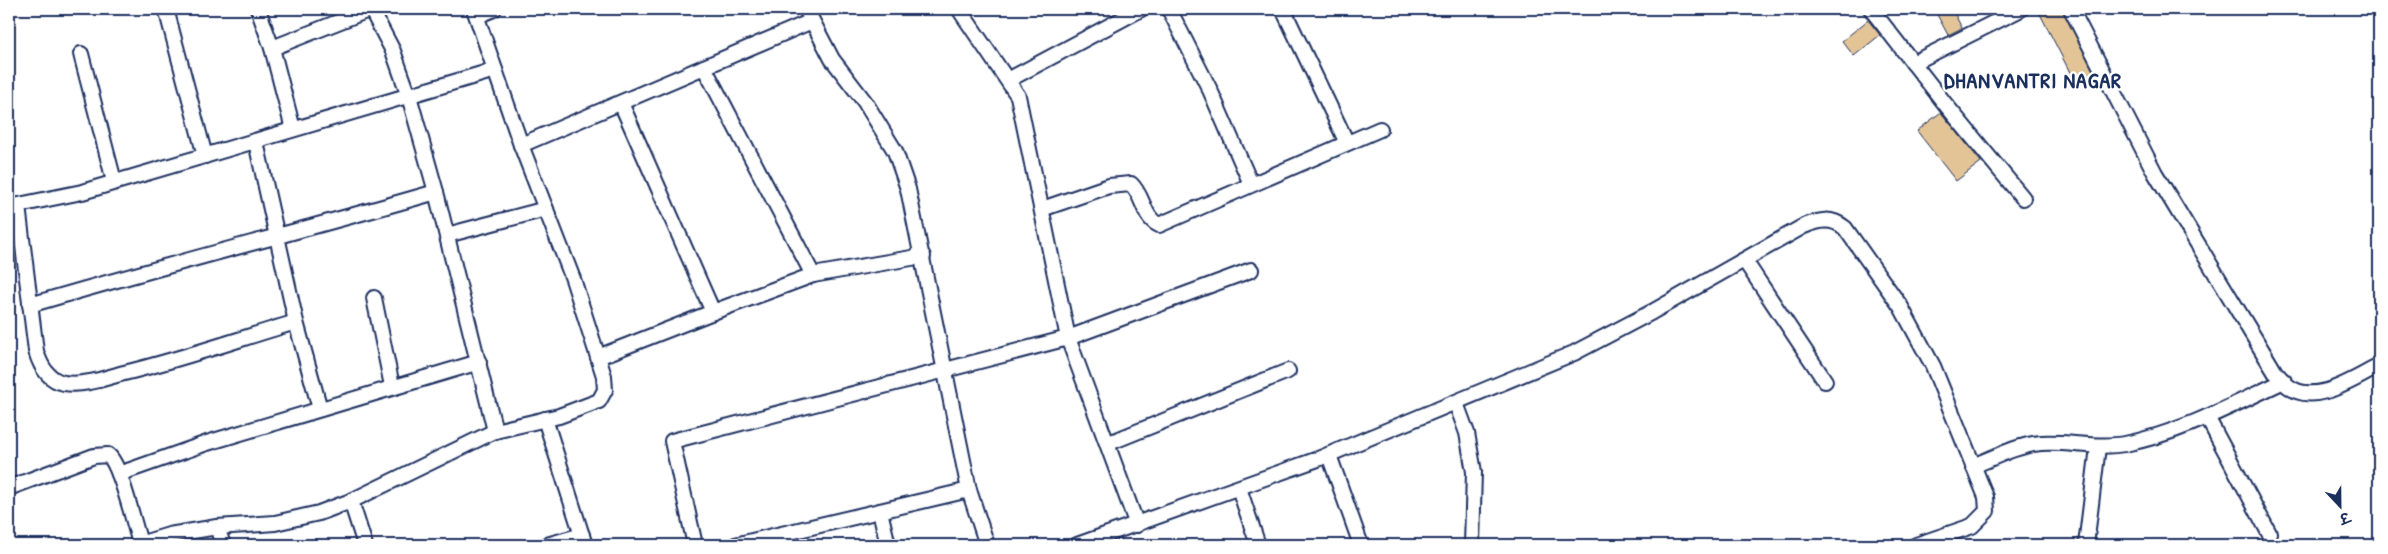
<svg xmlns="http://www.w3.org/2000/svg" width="2388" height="554" font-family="'Patrick Hand','Playpen Sans Deva',sans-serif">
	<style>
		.building { fill: #e3c496; stroke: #1b2f5e }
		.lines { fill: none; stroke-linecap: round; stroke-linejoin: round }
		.street-casing { stroke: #1b2f5e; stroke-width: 18 }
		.street { stroke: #fff; stroke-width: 14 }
		.labels { text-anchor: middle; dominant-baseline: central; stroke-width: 4.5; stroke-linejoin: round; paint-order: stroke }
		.district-label { font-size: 22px; font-weight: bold; letter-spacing: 1px; fill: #1b2f5e; stroke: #fff }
	</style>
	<rect width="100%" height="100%" fill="#fff"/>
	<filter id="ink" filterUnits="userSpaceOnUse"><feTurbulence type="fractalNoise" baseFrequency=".02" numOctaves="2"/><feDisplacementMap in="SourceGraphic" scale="10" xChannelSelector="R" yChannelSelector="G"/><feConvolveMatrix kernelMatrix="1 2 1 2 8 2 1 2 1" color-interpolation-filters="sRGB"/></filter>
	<g filter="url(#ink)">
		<g class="building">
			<polygon points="1934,9 1952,9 1962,28 1948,35"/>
			<polygon points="2046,9 2062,9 2096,76 2077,86 2039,12"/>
			<polygon points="1868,20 1880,35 1854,56 1842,41"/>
			<polygon points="1941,112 1981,162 1956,181 1917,131"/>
		</g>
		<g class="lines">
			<defs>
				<g id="street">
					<polyline points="166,9 205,156"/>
					<polyline points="258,9 272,48 293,129"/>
					<polyline points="371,9 393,51 409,96 436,192 495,431"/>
					<polyline points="806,9 832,59 865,102 895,151 908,189 969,490 987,545"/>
					<polyline points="959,9 1018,96 1068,338 1137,525"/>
					<polyline points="1169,9 1210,90 1251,184"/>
					<polyline points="1283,9 1347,143"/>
					<polyline points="1871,9 1946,105 2023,198"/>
					<path d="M2071 9 2155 173 2275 372C2279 376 2283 382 2288 386 2314 407 2355 378 2379 366"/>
					<polyline points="477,16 494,9"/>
					<polyline points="272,48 371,9"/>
					<polyline points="81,54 114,181"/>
					<polyline points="1913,63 2021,9"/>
					<polyline points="704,67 813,275"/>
					<polyline points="1008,80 1141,9"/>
					<polyline points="621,103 713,312"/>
					<polyline points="256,142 296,322 320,409"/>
					<polyline points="521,145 812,21"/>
					<path d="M18 206 36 351C40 365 48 380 64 383 85 386 105 378 124 373 182 359 239 339 296 322"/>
					<polyline points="9,207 82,192 495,70"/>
					<path d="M1042 209 1109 186 1131 184C1144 196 1143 218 1159 225L1380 129"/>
					<polyline points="447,235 546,209"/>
					<polyline points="1745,261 1825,381"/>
					<polyline points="374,298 392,386"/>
					<path d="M30 305C165 265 301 231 436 192"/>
					<polyline points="598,357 713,312 813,275 923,256"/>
					<polyline points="1456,403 1467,433 1474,472 1472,545"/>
					<polyline points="2207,417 2269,533"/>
					<polyline points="545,419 585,545"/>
					<polyline points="1109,443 1288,371"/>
					<polyline points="1329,455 1361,545"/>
					<path d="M1973 466C1995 457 2018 445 2041 443 2069 441 2097 449 2125 444 2181 433 2232 405 2284 381"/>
					<polyline points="119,474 207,443 479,362"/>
					<path d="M14 486 94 456 108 455C121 465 134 525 140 543"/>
					<polyline points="1239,488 1258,545"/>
					<polyline points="351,501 365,545"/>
					<polyline points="880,511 888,545"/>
					<polyline points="217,527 223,545"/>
					<polyline points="136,545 169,535 217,527 275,523 319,513 351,501 495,431 559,416 599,401 605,390 604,376 573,279 521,145 474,9"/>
					<polyline points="547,545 582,535"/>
					<polyline points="695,545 672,441 1068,338 1251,270"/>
					<polyline points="735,545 969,490"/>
					<path d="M1077 545 1318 459 1574 353 1652 312 1804 226C1820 220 1831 217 1845 228L1901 307 1933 366 1986 497 1987 511 1972 526 1916 545"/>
					<polyline points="2086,545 2098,447"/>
				</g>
			</defs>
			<use href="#street" class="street-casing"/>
			<use href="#street" class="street"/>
		</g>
	</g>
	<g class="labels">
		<g class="district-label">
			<text x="2033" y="80">DHANVANTRI NAGAR</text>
		</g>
	</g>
	<rect width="2388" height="554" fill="none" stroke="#fff" stroke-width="30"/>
	<rect x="15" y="15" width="2358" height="524" fill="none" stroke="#1b2f5e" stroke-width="2" filter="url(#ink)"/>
	<g transform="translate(2340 506) rotate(158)" stroke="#ffffff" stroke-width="4" paint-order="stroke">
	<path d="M0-4L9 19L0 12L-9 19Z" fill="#1b2f5e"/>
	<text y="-8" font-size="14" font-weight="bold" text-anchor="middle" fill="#1b2f5e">उ</text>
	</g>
</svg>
